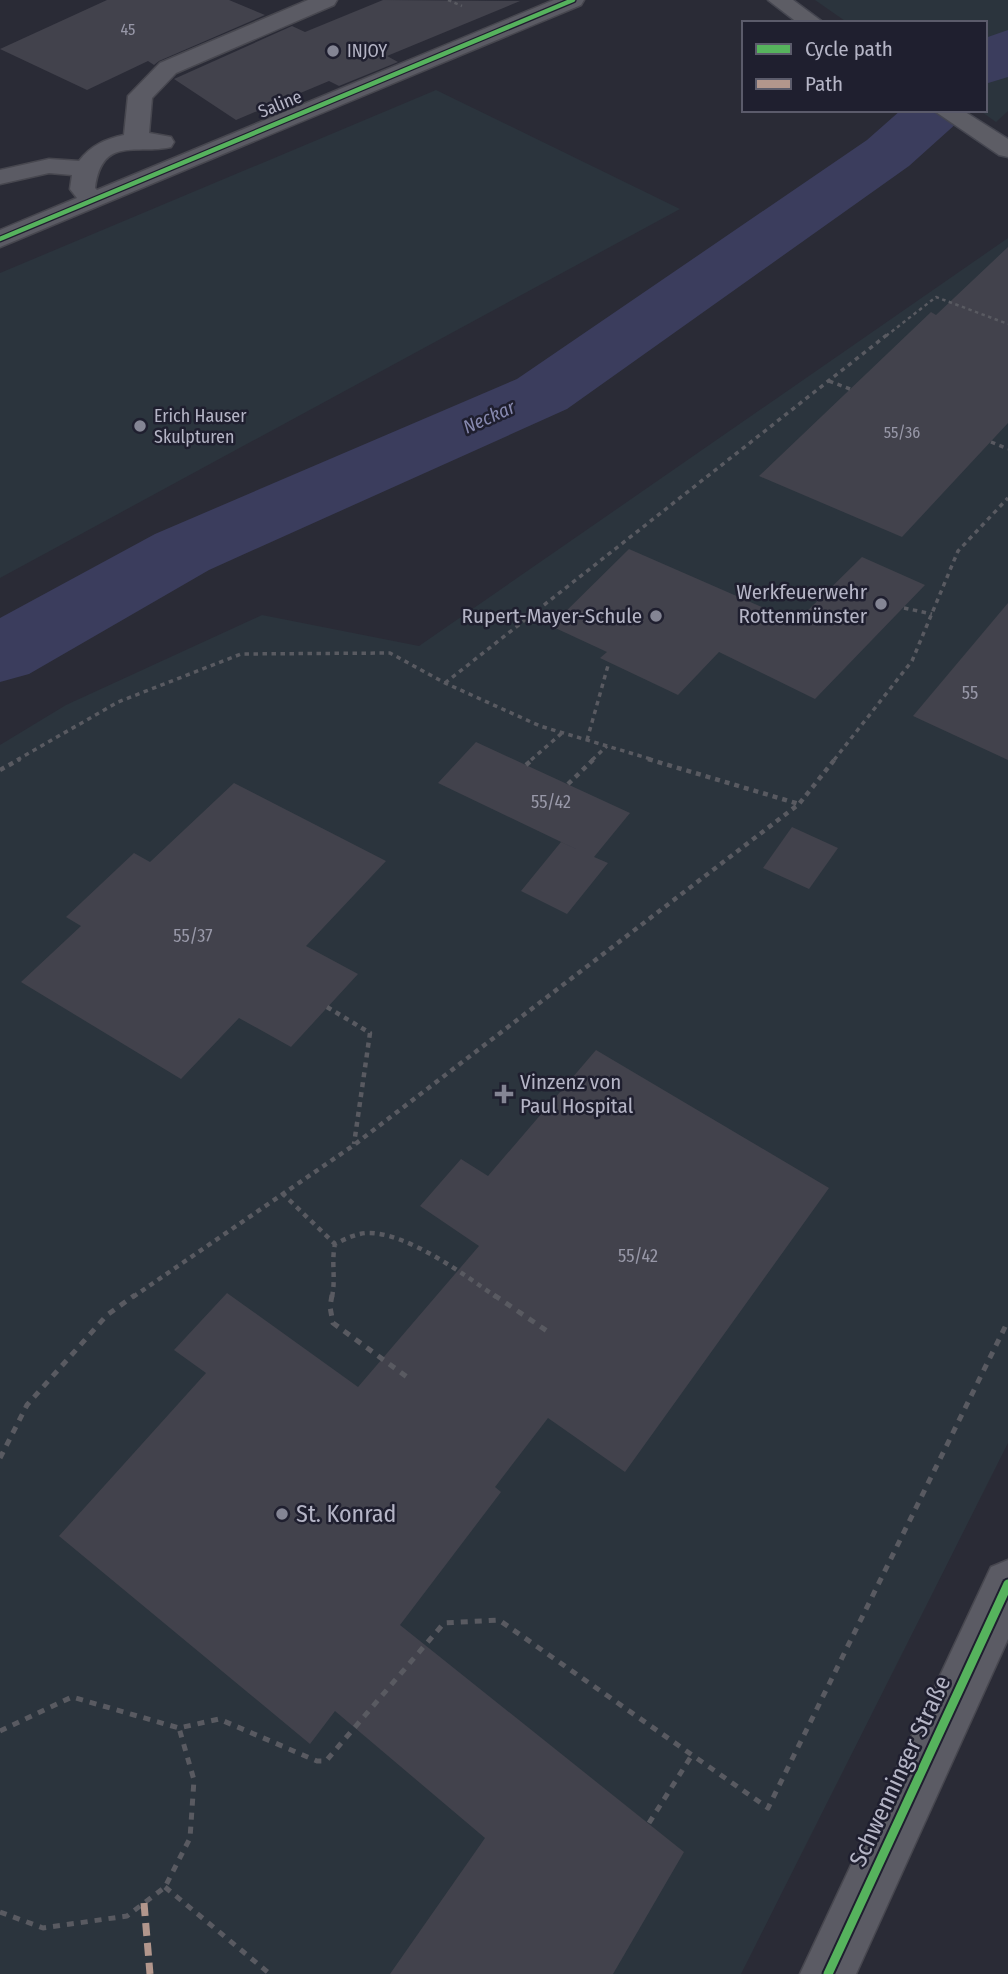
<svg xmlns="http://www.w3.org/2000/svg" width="1008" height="1974" font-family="'Fira Sans Condensed',sans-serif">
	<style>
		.green { fill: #2b343d }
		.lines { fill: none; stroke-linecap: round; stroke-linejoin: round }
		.river { fill: #3b3d5d; fill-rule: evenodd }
		.building { fill: #42424c }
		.minor-casing { stroke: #47474f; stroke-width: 3 }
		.major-casing { stroke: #454650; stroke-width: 3 }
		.path-far3 { stroke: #595a61; stroke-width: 2.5; stroke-dasharray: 3.5 3.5; stroke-linecap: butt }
		.path-far2 { stroke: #595a61; stroke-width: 3.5; stroke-dasharray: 4.5 4.5; stroke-linecap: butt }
		.path-far1 { stroke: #595a61; stroke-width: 4.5; stroke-dasharray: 5 5; stroke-linecap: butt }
		.path { stroke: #595a61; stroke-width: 5; stroke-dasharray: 7 7; stroke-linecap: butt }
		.minor { fill: #5b5b64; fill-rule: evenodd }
		.major { fill: #5d5d65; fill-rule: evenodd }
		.quiet { stroke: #b2968c; stroke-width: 7; stroke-dasharray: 13 7; stroke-linecap: butt }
		.cycleway-far1-casing { stroke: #1f1f2f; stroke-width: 7 }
		.cycleway-casing { stroke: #1f1f2f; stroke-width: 13 }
		.cycleway-far1 { stroke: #56b35d; stroke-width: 4.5 }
		.cycleway { stroke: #56b35d; stroke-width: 9 }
		.poi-dot { fill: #848594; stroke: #1f1f2f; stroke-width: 2.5 }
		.labels { text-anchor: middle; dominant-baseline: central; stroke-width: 5; stroke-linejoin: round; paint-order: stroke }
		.far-number-label { font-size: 16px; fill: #9898a8 }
		.far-poi-label { font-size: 18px; fill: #b5b5c6; stroke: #1f1f2f; text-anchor: start }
		.far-street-label { font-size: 18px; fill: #b5b5c6; stroke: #1f1f2f }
		.number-label { font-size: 18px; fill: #9898a8 }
		.far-water-label { font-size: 19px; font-style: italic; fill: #8789af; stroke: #1f1f2f }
		.poi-label { font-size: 21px; fill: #b5b5c6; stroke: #1f1f2f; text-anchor: end }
		.near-poi-label { font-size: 24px; fill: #b5b5c6; stroke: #1f1f2f; text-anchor: start }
		.near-street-label { font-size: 24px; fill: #b5b5c6; stroke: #1f1f2f }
	</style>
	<rect width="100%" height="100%" fill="#2a2b36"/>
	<g class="green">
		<polygon points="815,0 1008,0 1008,111 996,122 979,110 985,110 985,23 848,23"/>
		<polygon points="436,90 680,209 0,578 0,273"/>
		<polygon points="1008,238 1008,1443 741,1974 0,1974 0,745 66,705 262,615 419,646"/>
	</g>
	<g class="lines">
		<g class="river">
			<polygon points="1008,30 1008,77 985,84 985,38"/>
			<polygon points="901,110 966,110 958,122 909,166 567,409 209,570 29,674 0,682 0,618 155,534 517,379 867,140"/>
		</g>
	</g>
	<g class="building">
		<polygon points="107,0 229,0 265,15 159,61 154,65 148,61 87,90 0,49"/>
		<polygon points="383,0 520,1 387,56 398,62 339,86 329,81 236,120 174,79 292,26 305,32"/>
		<polygon points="1008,247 1008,423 902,537 759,476 931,312 936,315"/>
		<polygon points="629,549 796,622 862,557 925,585 815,699 719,652 678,695 600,658 607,652 551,626"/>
		<polygon points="1008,603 1008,760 913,716"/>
		<polygon points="476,742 630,813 594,857 608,863 567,914 521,891 561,842 580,851 438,783"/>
		<polygon points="234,783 386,861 306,946 358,974 291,1047 239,1018 181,1079 21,982 81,926 66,917 134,853 150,862"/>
		<polygon points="792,827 838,848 809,889 763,868"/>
		<polygon points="596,1050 829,1188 625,1472 548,1418 495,1487 501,1492 400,1625 684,1852 613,1974 390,1974 485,1838 335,1711 310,1744 59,1536 206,1373 174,1350 227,1293 358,1387 479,1246 420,1206 461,1159 488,1176"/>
	</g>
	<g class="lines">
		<defs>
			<g id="minor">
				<path d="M308 0H337L334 5 176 73 152 98 149 133 171 137 174 142 171 147C137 155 102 135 95 188L97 190 554 0H584L581 5 0 247V230L77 198 70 189 72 175 49 173 0 184V170L49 159 79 161C91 145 106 139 124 135L128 96 160 63Z"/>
				<polygon points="1008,1560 1008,1639 856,1974 800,1974 991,1567"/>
			</g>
			<g id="major">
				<polygon points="768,0 793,0 824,23 798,23"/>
				<polygon points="933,110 962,110 1008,139 1008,157 999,155"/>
			</g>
		</defs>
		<use href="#minor" class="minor-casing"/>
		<use href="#major" class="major-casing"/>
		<g class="path-far3">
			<polyline points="448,0 462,6"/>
			<polyline points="886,336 936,297 1008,324"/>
		</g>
		<g class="path-far2">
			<polyline points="829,381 850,389"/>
			<polyline points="991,442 1008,449"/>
			<polyline points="904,608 932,614"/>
			<polyline points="445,683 888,334"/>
			<polyline points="587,740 609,662"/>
			<polyline points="17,760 118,702 241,654 390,653 445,683 540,726 654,760"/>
			<polyline points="531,760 562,733"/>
			<polyline points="592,760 607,746"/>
			<polyline points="834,760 912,661 958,551 1008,498"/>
		</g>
		<g class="path-far1">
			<polyline points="648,759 799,804"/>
			<polyline points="526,765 533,759"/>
			<polyline points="0,770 20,759"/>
			<polyline points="568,784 594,759"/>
			<polyline points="327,1007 370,1033 354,1144"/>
			<polyline points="282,1193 335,1244"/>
			<polyline points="133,1297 354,1145 799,804 835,759"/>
			<path d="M332 1297C336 1278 331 1262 335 1244 345 1239 355 1234 366 1233 405 1231 465 1275 496 1297"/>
		</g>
		<g class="path">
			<polyline points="332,1295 330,1307 333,1323 407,1377"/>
			<polyline points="494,1295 550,1333"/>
			<polyline points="0,1458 27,1405 107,1315 135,1295"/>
			<polyline points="0,1731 72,1697 179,1728 219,1719 317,1761 326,1761 444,1623 499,1620 768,1808 1008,1321"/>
			<polyline points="649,1823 692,1755"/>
			<polyline points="165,1887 270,1974"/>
			<polyline points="0,1912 43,1928 127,1916 165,1887 190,1838 194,1780 179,1728"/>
		</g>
		<use href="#minor" class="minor"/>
		<use href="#major" class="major"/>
		<polyline class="quiet" points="144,1903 150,1974"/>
		<defs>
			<polyline id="cycleway-far1" points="0,239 573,0"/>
			<polyline id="cycleway" points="828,1974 1008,1584"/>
		</defs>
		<use href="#cycleway-far1" class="cycleway-far1-casing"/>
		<use href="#cycleway" class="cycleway-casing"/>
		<use href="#cycleway-far1" class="cycleway-far1"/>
		<use href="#cycleway" class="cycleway"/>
	</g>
	<g class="poi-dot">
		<circle cx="333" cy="51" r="7"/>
		<circle cx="140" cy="426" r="7"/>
		<circle cx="881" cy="604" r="7"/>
		<circle cx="656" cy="616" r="7"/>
		<path d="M500.5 1083.5h7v7h7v7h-7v7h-7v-7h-7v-7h7z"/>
		<circle cx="282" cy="1514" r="7"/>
	</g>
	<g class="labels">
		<g class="far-number-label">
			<text x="128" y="29">45</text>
			<text x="902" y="432">55/36</text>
		</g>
		<g class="far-poi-label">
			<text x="347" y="51">INJOY</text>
			<text x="154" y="416">Erich Hauser<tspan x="154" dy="21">Skulpturen</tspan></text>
		</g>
		<g class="far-street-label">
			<text transform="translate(280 104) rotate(-22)">Saline</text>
		</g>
		<g class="number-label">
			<text x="970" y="693">55</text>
			<text x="551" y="802">55/42</text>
			<text x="193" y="936">55/37</text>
			<text x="638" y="1256">55/42</text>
		</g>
		<g class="far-water-label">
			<text transform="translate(489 417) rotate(-24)">Neckar</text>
		</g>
		<g class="poi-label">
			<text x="867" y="592">Werkfeuerwehr<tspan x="867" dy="24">Rottenmünster</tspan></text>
			<text x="642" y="616">Rupert-Mayer-Schule</text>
			<text x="520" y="1082" text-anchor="start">Vinzenz von<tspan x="520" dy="24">Paul Hospital</tspan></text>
		</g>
		<g class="near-poi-label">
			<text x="296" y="1514">St. Konrad</text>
		</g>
		<g class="near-street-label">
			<text transform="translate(900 1771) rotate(-65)">Schwenninger Straße</text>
		</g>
	</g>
	<rect x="742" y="21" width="245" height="91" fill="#1f1f2f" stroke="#5b5b6b" stroke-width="2"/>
	<rect x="756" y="44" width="35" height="10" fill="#56b35d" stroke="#5b5b6b" stroke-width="2"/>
	<text x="805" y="56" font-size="21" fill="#b5b5c6">Cycle path</text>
	<rect x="756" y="79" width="35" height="10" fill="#b2968c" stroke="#5b5b6b" stroke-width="2"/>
	<text x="805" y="91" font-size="21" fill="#b5b5c6">Path</text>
</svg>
